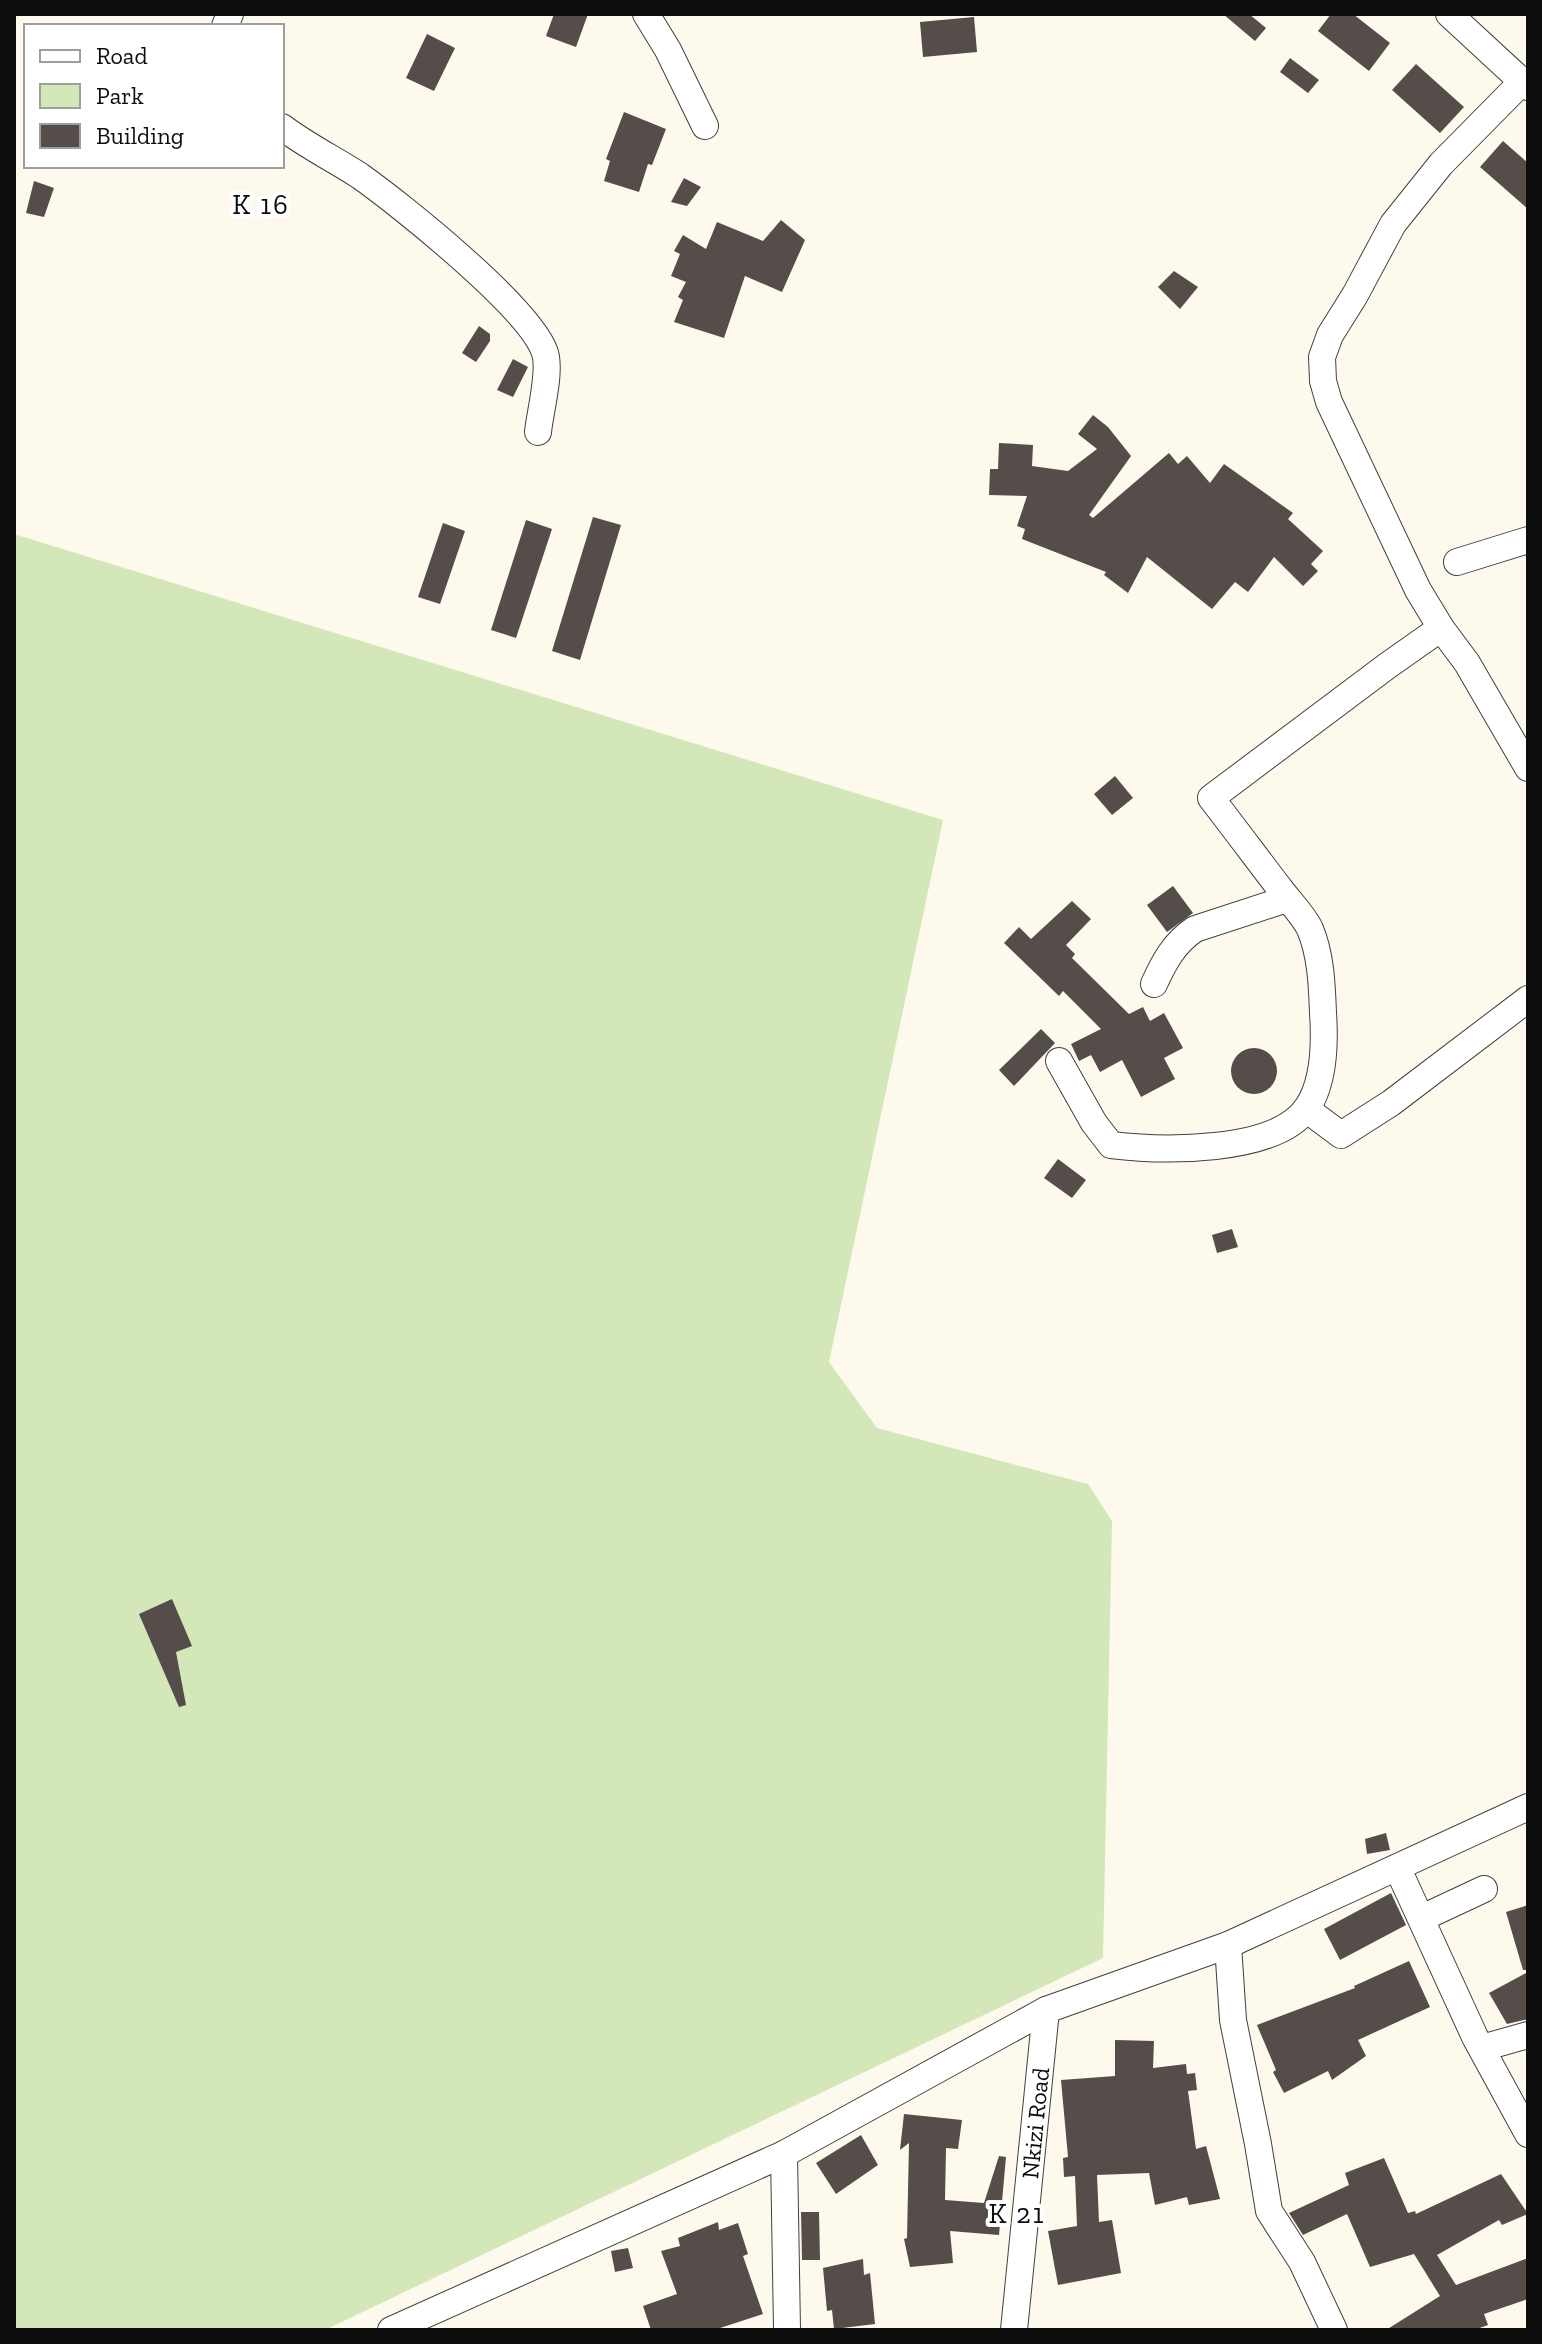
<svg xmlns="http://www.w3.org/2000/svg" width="1542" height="2344" font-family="'Zilla Slab',serif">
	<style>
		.green { fill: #d4e7b8 }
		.building { fill: #554d49 }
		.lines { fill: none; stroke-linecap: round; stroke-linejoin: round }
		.minor-casing { stroke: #404040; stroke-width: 28 }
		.minor { stroke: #fff; stroke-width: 26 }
		.labels { text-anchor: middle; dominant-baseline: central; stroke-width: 8; stroke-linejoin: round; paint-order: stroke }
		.street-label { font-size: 24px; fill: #0d0d0d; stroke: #fff }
		.quarter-label { font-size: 28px; letter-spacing: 2px; fill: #0d0d0d; stroke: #fff }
	</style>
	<rect width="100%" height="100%" fill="#fef9ed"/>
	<polygon class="green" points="14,534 943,820 829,1362 877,1428 1088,1484 1112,1521 1103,1958 325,2330 14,2330"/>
	<g class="building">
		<polygon points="554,14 588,14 576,47 546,36"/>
		<polygon points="1223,14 1249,14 1266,28 1255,41"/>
		<polygon points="1331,14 1353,14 1390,43 1369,71 1318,31"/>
		<polygon points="974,17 977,52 923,57 920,22"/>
		<polygon points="427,34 455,48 434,91 406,78"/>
		<polygon points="1290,58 1319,80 1308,93 1280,72"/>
		<polygon points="1416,64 1464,107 1440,133 1392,90"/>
		<polygon points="624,112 666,129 652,165 648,164 639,192 604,181 610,161 606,159"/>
		<polygon points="1503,141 1528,163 1528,209 1480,167"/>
		<polygon points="684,178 701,187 687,206 671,202"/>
		<polygon points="34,181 54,188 44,217 26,213"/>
		<polygon points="781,220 805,240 782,292 745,276 724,338 674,322 683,300 678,297 686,282 671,276 680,254 674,251 683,235 706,249 717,222 763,241"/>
		<polygon points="1174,271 1198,287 1180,309 1158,287"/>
		<polygon points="479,326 490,334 490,341 476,362 462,353"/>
		<polygon points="513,359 528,367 513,397 497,390"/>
		<polygon points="1093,415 1108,427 1131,456 1089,515 1093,518 1169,453 1178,464 1187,456 1210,483 1224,464 1293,513 1288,519 1323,551 1311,564 1318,571 1303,586 1274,557 1248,592 1235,582 1212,609 1147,557 1128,593 1104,575 1106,572 1022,539 1025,529 1017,526 1027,496 989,495 990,469 998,469 999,443 1033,445 1032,466 1068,471 1097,449 1078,434"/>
		<polygon points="593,517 621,525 580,660 552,651"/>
		<polygon points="526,520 552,529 516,638 491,630"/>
		<polygon points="443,523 465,531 440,604 418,597"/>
		<polygon points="1115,776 1133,798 1112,815 1094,794"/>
		<polygon points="1173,886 1193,913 1167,932 1147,905"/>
		<polygon points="1072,901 1091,919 1066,945 1075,954 1072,958 1129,1014 1143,1007 1150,1021 1164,1013 1183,1048 1164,1058 1175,1079 1141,1097 1122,1060 1100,1072 1091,1055 1079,1061 1071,1044 1101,1029 1063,991 1059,996 1004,943 1019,927 1031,939"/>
		<polygon points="1041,1029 1055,1043 1014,1086 999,1070"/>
		<circle cx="1254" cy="1071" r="23"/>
		<polygon points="1058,1159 1086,1180 1072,1198 1044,1178"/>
		<polygon points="1232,1229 1238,1247 1217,1253 1212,1235"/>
		<polygon points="172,1599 192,1646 176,1652 186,1705 179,1707 139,1614"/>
		<polygon points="1386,1833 1390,1850 1367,1854 1365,1839"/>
		<polygon points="1391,1893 1406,1925 1340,1960 1324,1929"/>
		<polygon points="1528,1905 1528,1970 1523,1970 1506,1912"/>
		<polygon points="1409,1961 1430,2007 1358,2040 1366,2056 1332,2080 1328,2071 1284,2093 1273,2072 1276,2070 1257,2025 1355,1988 1354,1986"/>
		<polygon points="1528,1972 1528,2019 1507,2024 1489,1993"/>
		<polygon points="1115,2040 1154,2041 1153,2068 1186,2064 1187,2074 1195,2073 1197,2090 1188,2091 1196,2149 1206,2146 1220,2199 1189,2205 1187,2197 1155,2205 1149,2173 1097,2175 1099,2222 1112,2220 1121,2273 1058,2285 1048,2231 1077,2226 1075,2176 1064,2177 1063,2158 1068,2157 1061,2080 1115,2076"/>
		<polygon points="904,2114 962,2120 958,2149 946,2148 945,2200 984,2203 999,2156 1006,2157 999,2235 950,2231 953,2263 910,2267 904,2239 907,2238 909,2143 900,2150"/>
		<polygon points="861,2135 878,2165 836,2194 816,2163"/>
		<polygon points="1384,2158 1408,2213 1415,2211 1416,2214 1501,2174 1528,2214 1502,2225 1499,2220 1437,2255 1456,2285 1528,2258 1528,2299 1484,2314 1488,2325 1474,2330 1386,2330 1440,2296 1414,2254 1370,2267 1347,2214 1303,2235 1289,2213 1349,2185 1345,2173"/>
		<polygon points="801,2212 819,2212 820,2260 802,2260"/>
		<polygon points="718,2222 719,2230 738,2223 748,2254 743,2256 763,2314 714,2330 651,2330 643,2306 677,2294 661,2251 680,2246 678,2238"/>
		<polygon points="628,2248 633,2268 615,2272 611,2251"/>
		<polygon points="863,2259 864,2275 870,2273 875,2324 834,2329 832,2310 827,2311 823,2268"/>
	</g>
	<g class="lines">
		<defs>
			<g id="minor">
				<polyline points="646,14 668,50 705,126"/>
				<polyline points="1449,14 1528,87"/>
				<polyline points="225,26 230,14"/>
				<polyline points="1522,82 1441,164 1393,224 1355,295 1330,335 1322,357 1323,381 1329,402 1418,590 1441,628 1467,663 1528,768"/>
				<path d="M282 127C307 146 334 159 360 176 401 205 531 309 545 353 551 372 540 412 538 432"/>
				<polyline points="1457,562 1528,540"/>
				<path d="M1154 984C1164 962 1174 943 1195 929L1287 899"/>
				<path d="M1059 1061 1094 1123 1111 1145C1160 1151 1275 1154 1307 1108 1324 1083 1325 1042 1323 1013 1322 986 1321 955 1310 929 1304 916 1290 902 1281 890 1258 860 1235 829 1211 798L1387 666 1441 628"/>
				<polyline points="1306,1109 1341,1135 1391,1103 1528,999"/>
				<polyline points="1398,1869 1475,2037 1528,2134"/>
				<polyline points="1422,1918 1484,1889"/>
				<polyline points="1228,1945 1233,2020 1258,2144 1269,2211 1302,2262 1334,2330"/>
				<polyline points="1482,2048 1528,2035"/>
				<polyline points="784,2154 787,2330"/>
				<polyline points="391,2330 784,2154 1046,2010 1228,1945 1528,1807"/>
				<path id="s1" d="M1014 2330 1046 2010"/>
			</g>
		</defs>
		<use href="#minor" class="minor-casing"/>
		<use href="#minor" class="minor"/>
	</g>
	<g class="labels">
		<g class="street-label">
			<text stroke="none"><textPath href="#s1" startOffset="208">Nkizi Road</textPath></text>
		</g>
		<g class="quarter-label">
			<text x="261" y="204">K 16</text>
			<text x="1017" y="2213">K 21</text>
		</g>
	</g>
	<rect width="1542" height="2344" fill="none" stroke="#0d0d0d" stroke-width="32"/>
	<rect x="24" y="24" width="260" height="144" fill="#ffffff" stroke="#9e9e9e" stroke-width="2"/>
	<rect x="40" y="50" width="40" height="12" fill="#ffffff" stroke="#9e9e9e" stroke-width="2"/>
	<text x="96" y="64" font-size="24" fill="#0d0d0d">Road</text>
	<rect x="40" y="84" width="40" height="24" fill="#d4e7b8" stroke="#9e9e9e" stroke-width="2"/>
	<text x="96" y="104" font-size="24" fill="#0d0d0d">Park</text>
	<rect x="40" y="124" width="40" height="24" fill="#554d49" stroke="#9e9e9e" stroke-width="2"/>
	<text x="96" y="144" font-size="24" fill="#0d0d0d">Building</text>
</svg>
